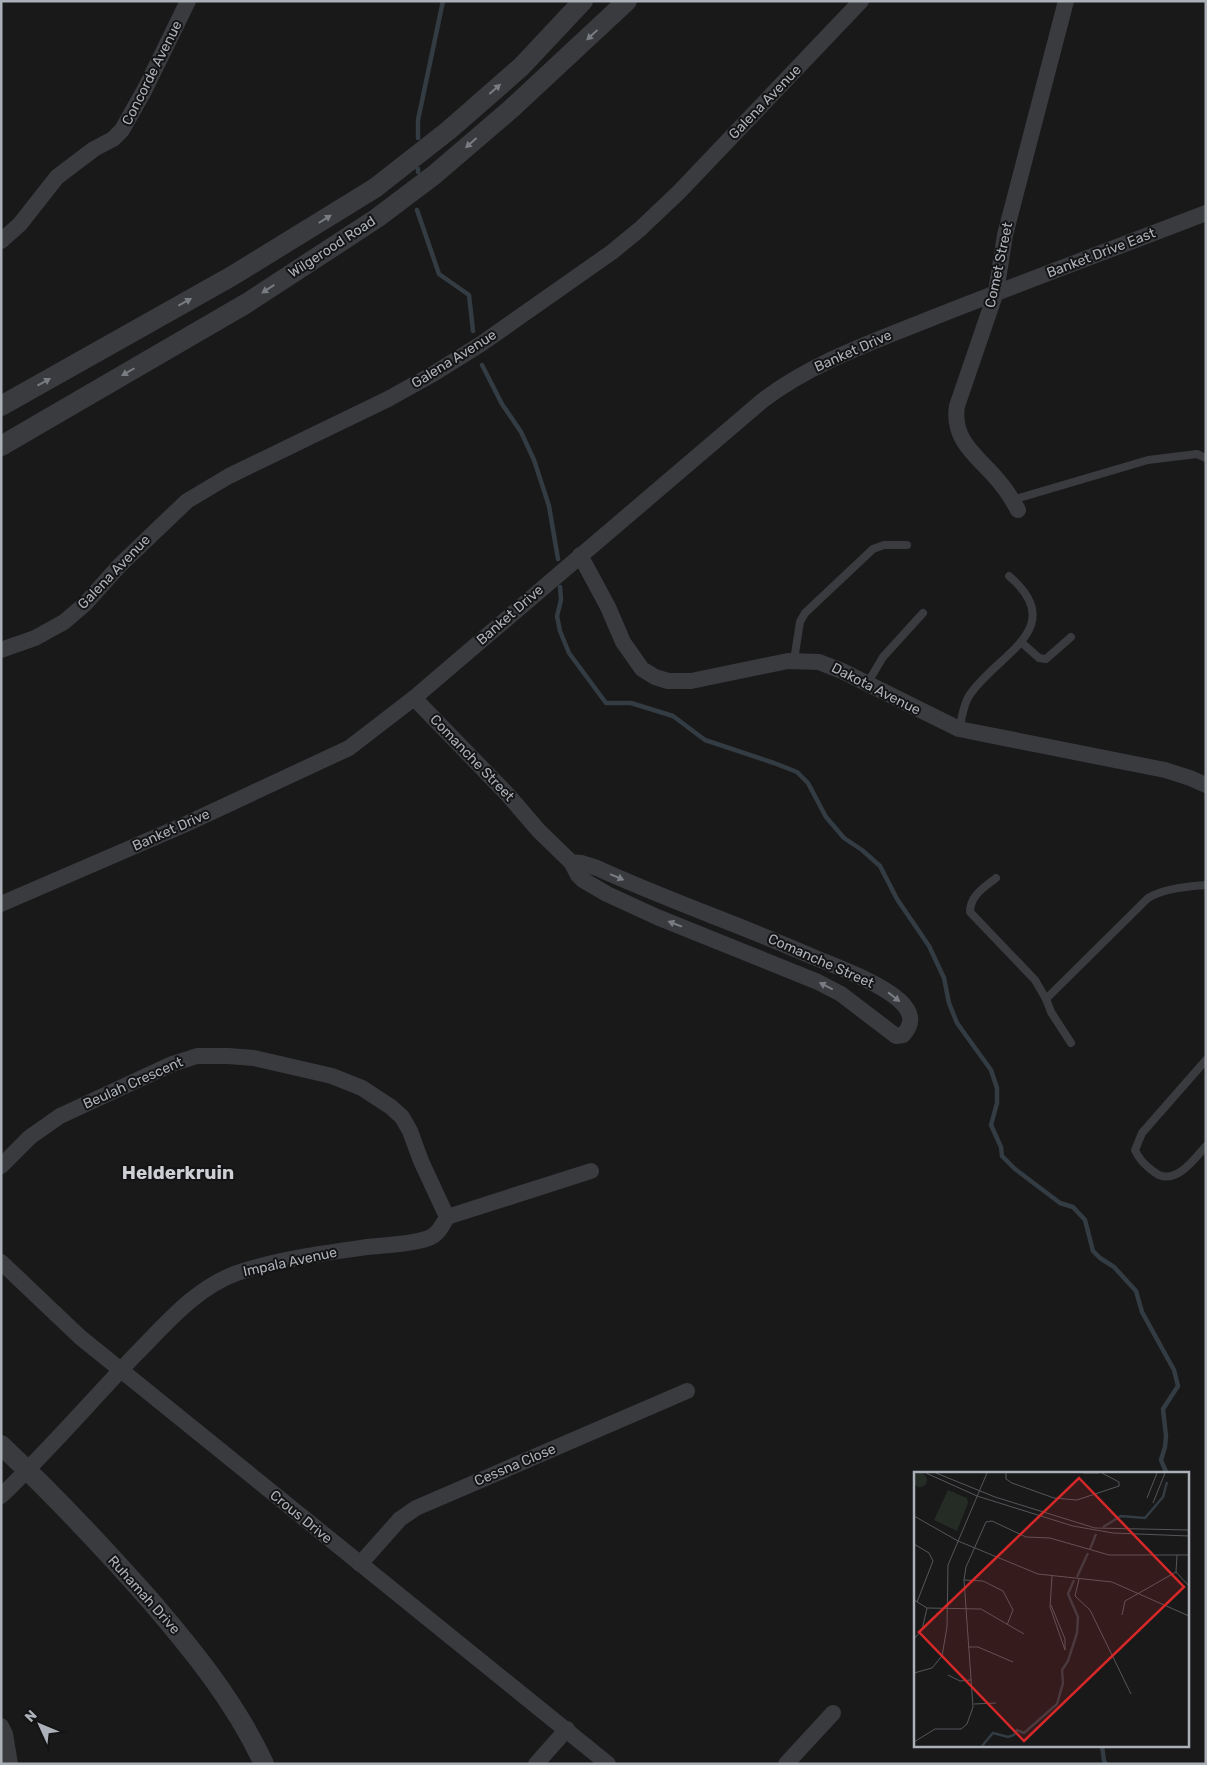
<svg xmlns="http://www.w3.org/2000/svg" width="1207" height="1765" font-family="Rubik,sans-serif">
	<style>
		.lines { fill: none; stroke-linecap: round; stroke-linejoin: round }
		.stream { stroke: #333c42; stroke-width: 4.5 }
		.service { stroke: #3a3b3f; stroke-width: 8 }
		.minor { stroke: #3a3b3f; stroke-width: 16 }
		.tertiary { stroke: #3a3b3f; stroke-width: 20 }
		.oneway { fill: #797c82 }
		.labels { text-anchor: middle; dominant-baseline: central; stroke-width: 4; stroke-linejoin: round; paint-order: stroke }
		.street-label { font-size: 14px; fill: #acb1b9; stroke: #141415 }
		.district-label { font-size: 19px; font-weight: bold; fill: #cdcfd5; stroke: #141415 }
		.inset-river { fill: none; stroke: #333c42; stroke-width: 2.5 }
		.inset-road { fill: none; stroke: #54565a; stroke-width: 1 }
		.view { fill: #d62828; fill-opacity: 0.15; stroke: #d62828; stroke-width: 2.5 }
		.inset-edge { fill: none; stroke: #acb1b9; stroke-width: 2.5 }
	</style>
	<rect width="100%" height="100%" fill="#19191a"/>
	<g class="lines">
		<g class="stream">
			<polyline points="418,138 418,120 443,1"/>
			<polyline points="418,169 418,172"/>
			<polyline points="417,210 439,274 469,295 473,331"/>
			<polyline points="482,365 502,404 521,432 534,460 549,506 558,559"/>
			<polyline points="560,587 561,600 557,616 560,631 569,653 606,703 631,703 673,716 705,740 774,763 797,772 808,783 826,817 844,838 862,850 880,866 897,899 929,946 944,978 949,1003 957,1023 991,1070 997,1088 997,1103 991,1125 1001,1147 1002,1156 1015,1169 1060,1203 1073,1207 1085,1220 1093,1251 1100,1258 1114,1267 1136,1291 1142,1312 1174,1370 1178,1386 1163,1409 1166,1436 1165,1447 1161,1460 1167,1474"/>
			<polyline points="1102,1746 1104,1761 1106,1764"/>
		</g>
		<g class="service">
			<polyline points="1012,500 1148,460 1197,454 1206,458"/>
			<polyline points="1021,642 1039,658 1046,659 1071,637"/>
			<polyline points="794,660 800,622 805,613 873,549 884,545 907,545"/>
			<polyline points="867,684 883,657 923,613"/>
			<path d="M959 729C962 719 963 705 969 696 995 655 1071 629 1009 576"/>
			<path d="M996 878C985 887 970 895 970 912L1035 980 1046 999 1148 898C1165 888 1186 887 1206 885"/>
			<polyline points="1046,999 1051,1012 1071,1043"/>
			<path d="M1206 1060 1142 1133 1135 1150C1138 1157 1143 1163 1149 1168 1152 1170 1156 1174 1159 1175 1178 1183 1195 1158 1206 1146"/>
		</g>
		<g class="minor">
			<polyline points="1,241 20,224 57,177 94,149 113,139 122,130 145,89 188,1"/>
			<path d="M1018 510C1013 501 1008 492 1001 484 982 459 951 443 957 406L996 292 1005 235 1066 1"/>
			<polyline points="580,555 608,607 623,642 642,669 655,677 668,681 691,681 788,661 819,662 842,671 959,729 1165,770 1190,778 1206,785"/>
			<polyline points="1,650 35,638 64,622 85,604 120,565 187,501 229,476 388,399 433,374 481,344 612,252 640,229 679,192 861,1"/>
			<path d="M414 698 508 795 539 831 571 862 578 875 583 880 607 894 657 917 818 982 841 994 896 1036 903 1035C915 1022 911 1011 899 1000 877 981 837 967 811 956 740 925 667 900 597 868L581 863 571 862"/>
			<path d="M1 904 186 824 349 748 414 698 762 401C813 362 873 342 932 318 1023 282 1115 248 1206 213"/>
			<polyline points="1,1166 30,1137 60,1116 172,1064 197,1056 228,1056 254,1058 332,1076 362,1088 391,1107 402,1117 410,1131 421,1161 447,1217"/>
			<polyline points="1,1262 80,1337 608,1764"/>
			<path d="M1 1496C48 1451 90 1402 135 1355 165 1325 195 1288 237 1273 279 1259 324 1253 367 1247 385 1245 416 1244 431 1237 439 1233 443 1224 447 1217L591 1171"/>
			<polyline points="360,1564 400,1519 416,1508 687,1391"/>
			<polyline points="1,1726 5,1734 10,1764"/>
			<polyline points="536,1764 567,1729"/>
			<polyline points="786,1764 833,1713"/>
		</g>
		<g class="tertiary">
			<polyline points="1,406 232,276 375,188 449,130 521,67 583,1"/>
			<polyline points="1,446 247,303 377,218 434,175 511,109 627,1"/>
			<path d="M1 1445C53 1494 102 1546 149 1599 192 1649 236 1703 264 1764"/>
		</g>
	</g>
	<defs><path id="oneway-solid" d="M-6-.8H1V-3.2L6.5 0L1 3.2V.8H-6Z" transform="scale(1.25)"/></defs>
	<g class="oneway">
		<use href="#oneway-solid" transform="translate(592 35) rotate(137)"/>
		<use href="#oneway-solid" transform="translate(495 89) rotate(-41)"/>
		<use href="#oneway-solid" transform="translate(471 143) rotate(139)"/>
		<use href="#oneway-solid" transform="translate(325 219) rotate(-32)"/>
		<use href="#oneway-solid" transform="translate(268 289) rotate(147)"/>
		<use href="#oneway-solid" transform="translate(185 302) rotate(-29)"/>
		<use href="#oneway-solid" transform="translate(128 372) rotate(150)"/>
		<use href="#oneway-solid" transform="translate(44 382) rotate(-29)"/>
		<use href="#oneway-solid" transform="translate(617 877) rotate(23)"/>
		<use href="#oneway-solid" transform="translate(675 924) rotate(-159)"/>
		<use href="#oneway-solid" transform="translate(826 986) rotate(-153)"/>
		<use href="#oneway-solid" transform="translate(894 997) rotate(38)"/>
	</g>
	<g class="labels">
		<g class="street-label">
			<text transform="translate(152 73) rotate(-63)">Concorde Avenue</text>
			<text transform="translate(765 102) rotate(-46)">Galena Avenue</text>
			<text transform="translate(332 247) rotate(-33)">Wilgerood Road</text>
			<text transform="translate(1101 253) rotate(-21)">Banket Drive East</text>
			<text transform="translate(999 265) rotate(-78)">Comet Street</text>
			<text transform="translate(853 351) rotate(-24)">Banket Drive</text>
			<text transform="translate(454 359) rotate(-32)">Galena Avenue</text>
			<text transform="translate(114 572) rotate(-46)">Galena Avenue</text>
			<text transform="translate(510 615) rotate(-41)">Banket Drive</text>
			<text transform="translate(876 689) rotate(27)">Dakota Avenue</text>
			<text transform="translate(472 758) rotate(46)">Comanche Street</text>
			<text transform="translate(171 830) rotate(-24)">Banket Drive</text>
			<text transform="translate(821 961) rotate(24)">Comanche Street</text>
			<text transform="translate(133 1083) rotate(-24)">Beulah Crescent</text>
			<text transform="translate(290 1262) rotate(-12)">Impala Avenue</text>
			<text transform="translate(515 1465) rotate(-23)">Cessna Close</text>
			<text transform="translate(301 1517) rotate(39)">Crous Drive</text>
			<text transform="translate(144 1595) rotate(48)">Ruhamah Drive</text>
		</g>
		<g class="district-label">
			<text x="178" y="1172">Helderkruin</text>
		</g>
	</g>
	<g transform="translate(914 1472)">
		<rect width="275" height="275" fill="#19191a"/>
		<path d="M-1 8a7 7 0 1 1 14 0a7 7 0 1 1-14 0ZM34 18 53 26 54 31 43 59 20 48Z" fill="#252c26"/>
		<path class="inset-river" d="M189 55 207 44 231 46 249 25 253 10M176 77 182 62M163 105 174 81M68 274 79 261 94 265 100 263 103 258 110 261 143 232 149 211 148 198 154 189 163 161 164 145 154 122 160 108"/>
		<path class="inset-road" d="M12 1 63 24 159 54 199 61 275 64M22 1 81 25 181 56 275 58M92 1V7L98 11 140 26 163 28 205 14V10L188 1M169 1H185M233 26 243 1M239 31 251 1M0 44 44 69 124 102 198 110 275 144M0 72 15 81 19 89 3 130M263 83 262 100 275 114M138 104 136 135 151 178M165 107 161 124 176 138 217 222M50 108 69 109 89 119 99 138 93 153M0 128 13 136 67 137 110 162M137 133 151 167V178M208 143 211 129 262 100M0 167 8 158 13 136M54 175H64L99 190M0 201 18 196 28 184 33 155 34 93 73 1M34 203 46 209 57 208M60 232 82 231M0 270 21 257H47L53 252 59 235 50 108 52 95 72 50 78 49 112 65 136 66 195 83H275"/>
		<path class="view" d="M165 6 270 115 110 269 5 160Z"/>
		<rect width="275" height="275" class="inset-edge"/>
	</g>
	<rect width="1207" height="1765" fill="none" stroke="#acb1b9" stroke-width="5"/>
	<g transform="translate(40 1725) rotate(314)" stroke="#141415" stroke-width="4" paint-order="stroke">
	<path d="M0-4L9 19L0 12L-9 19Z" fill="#acb1b9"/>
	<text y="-8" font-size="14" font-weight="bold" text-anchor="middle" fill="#acb1b9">N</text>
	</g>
</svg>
